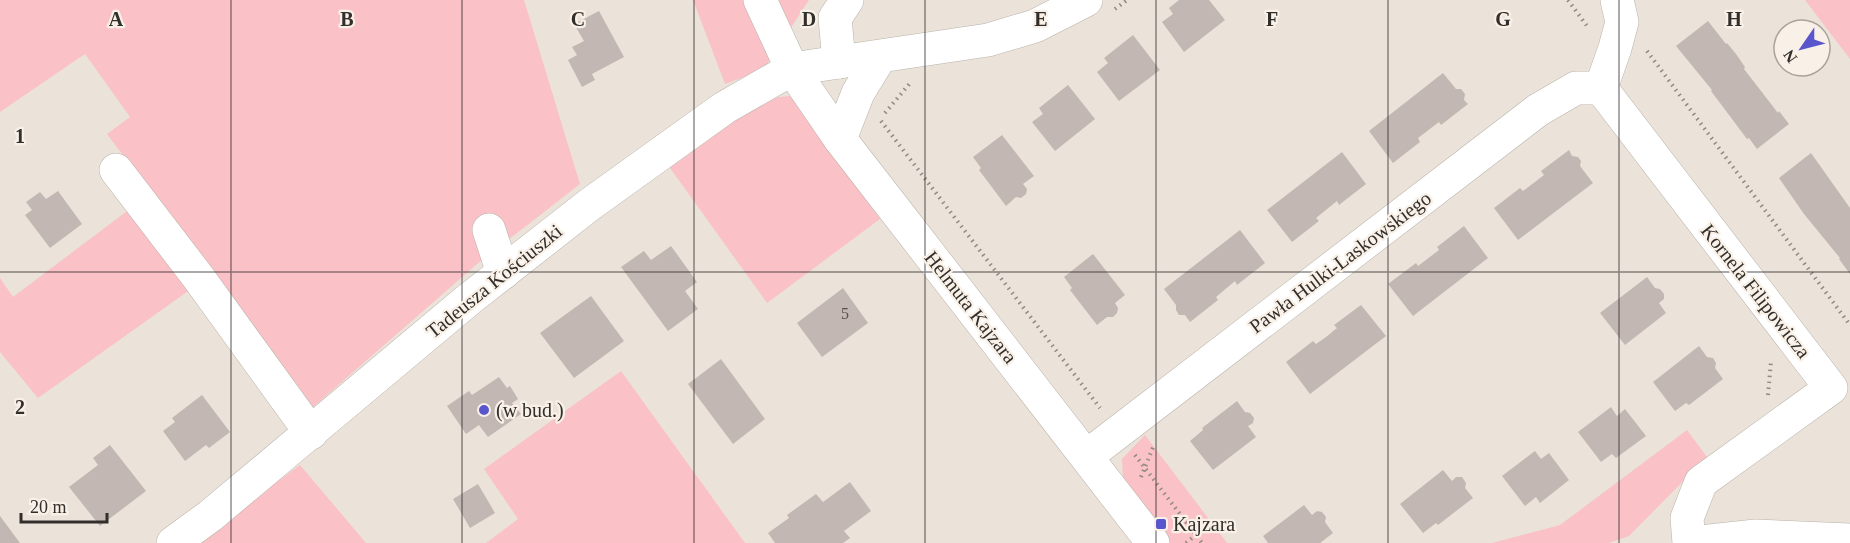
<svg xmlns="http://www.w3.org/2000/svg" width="1850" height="543" font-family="'Times New Roman',serif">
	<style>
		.green { fill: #fac1c7 }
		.building { fill: #c3b7b3 }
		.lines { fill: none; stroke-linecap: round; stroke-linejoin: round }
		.minor-casing { stroke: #b9b2a9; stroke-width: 34 }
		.path { stroke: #908a84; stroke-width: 4; stroke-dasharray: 1.5 4.5; stroke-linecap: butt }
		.minor { stroke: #fff; stroke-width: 33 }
		.grid { fill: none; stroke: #312e2b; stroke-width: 1.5; stroke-opacity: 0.55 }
		.poi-dot { fill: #5955cd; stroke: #f9f1e7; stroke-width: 2 }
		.labels { text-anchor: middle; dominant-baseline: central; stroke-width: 4.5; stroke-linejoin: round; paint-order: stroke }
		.number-label { font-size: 16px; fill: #56504d }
		.street-label { font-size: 20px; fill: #312e2b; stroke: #f9f1e7 }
		.poi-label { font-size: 20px; fill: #312e2b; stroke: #f9f1e7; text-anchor: start }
		.grid-label { font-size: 20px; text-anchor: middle; font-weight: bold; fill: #312e2b; stroke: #f9f1e7; stroke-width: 4.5; stroke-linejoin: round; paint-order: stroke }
	</style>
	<rect width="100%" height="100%" fill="#ebe3da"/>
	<g class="green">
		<polygon points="0,0 524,0 580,184 477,264 312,408 107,134 130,117 85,54 0,112"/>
		<polygon points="693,0 809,0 763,70 725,84"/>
		<polygon points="1805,0 1850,0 1850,59"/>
		<polygon points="790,96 880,219 767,303 665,161 759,99"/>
		<polygon points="131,208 191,289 38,398 0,352 0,278 13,297"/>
		<polygon points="621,371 745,543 486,543 518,519 484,469"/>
		<polygon points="1687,430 1707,457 1629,536 1609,543 1492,543 1560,525"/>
		<polygon points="1145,435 1227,543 1169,543 1123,479 1122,459"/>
		<polygon points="300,465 366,543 193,543"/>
	</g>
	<g class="building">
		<polygon points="1179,0 1209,0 1225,20 1184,52 1162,22 1173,14 1169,8"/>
		<polygon points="599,11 624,57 592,74 595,80 582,87 568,60 577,55 572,47 584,41 574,24"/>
		<polygon points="1708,21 1726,44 1727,43 1736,54 1745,67 1744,69 1778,113 1779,111 1789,124 1757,149 1749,138 1747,139 1711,91 1712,90 1676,46"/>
		<polygon points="1133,35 1160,70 1119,101 1097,72 1108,63 1104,58"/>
		<polygon points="1443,73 1456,89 1461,89 1465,94 1464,100 1468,104 1441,125 1439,122 1418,138 1420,142 1393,163 1369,131"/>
		<polygon points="1068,85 1095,119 1055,151 1032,122 1043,114 1039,108"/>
		<polygon points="1002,135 1034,176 1023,184 1027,189 1026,194 1021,198 1016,197 1006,206 979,170 981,168 973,157"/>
		<polygon points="1569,150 1572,156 1578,157 1581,161 1580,166 1593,183 1518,240 1494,208 1520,188 1523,191 1544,175 1541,171"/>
		<polygon points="1342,152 1366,184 1339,205 1337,201 1316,218 1319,221 1292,242 1267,210"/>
		<polygon points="1811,153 1850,208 1850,274 1839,259 1840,258 1804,214 1779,178"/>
		<polygon points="58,191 82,224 50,248 25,215 32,210 26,202 40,192 46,199"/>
		<polygon points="1464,226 1488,258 1413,316 1388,284 1416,263 1418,266 1439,250 1437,247"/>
		<polygon points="1240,230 1265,263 1237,285 1235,281 1216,297 1218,300 1190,322 1185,315 1179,315 1176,310 1176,305 1164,289"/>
		<polygon points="671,246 697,282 685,291 698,309 668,331 621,267 644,251 651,260"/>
		<polygon points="1093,254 1125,295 1115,303 1118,308 1117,313 1113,317 1107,317 1097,325 1070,290 1072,288 1064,277"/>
		<polygon points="1647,277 1655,288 1660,289 1664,294 1664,299 1659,303 1666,313 1625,345 1600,313"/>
		<polygon points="843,288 868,323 822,357 797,323"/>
		<polygon points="591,296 624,341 574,378 540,333"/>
		<polygon points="1361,305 1386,336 1310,394 1286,362 1313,341 1316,344 1326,337 1337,328 1334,325"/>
		<polygon points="1699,346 1707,357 1713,358 1716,363 1715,368 1723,379 1689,405 1686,403 1675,411 1653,382"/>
		<polygon points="721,359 765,419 733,444 688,384"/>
		<polygon points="499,377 507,388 510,386 518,399 512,403 521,414 488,437 479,425 466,434 447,406 469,391 472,395"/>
		<polygon points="202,395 230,432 209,448 206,445 185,461 163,431 175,422 172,418"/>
		<polygon points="1237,401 1245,412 1250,413 1254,418 1253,423 1248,426 1256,437 1213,470 1190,441 1203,430 1202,428"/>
		<polygon points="1611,407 1617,416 1625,409 1646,436 1616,458 1612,454 1601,462 1578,432"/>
		<polygon points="110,445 146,491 100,526 69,487 98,465 93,458"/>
		<polygon points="1535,451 1541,459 1549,453 1569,480 1540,503 1536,497 1525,506 1502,476"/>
		<polygon points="1443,470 1452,481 1456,477 1462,477 1466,483 1465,488 1473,498 1438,525 1436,523 1423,533 1400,504"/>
		<polygon points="850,482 871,511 844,531 850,538 843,543 775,543 768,533 789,518 787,515 816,494 823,502"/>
		<polygon points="478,484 495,513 470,528 453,499"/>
		<polygon points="1304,505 1312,515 1317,511 1322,512 1326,517 1325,522 1333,533 1320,543 1268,543 1263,536"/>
		<polygon points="0,516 20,543 0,543"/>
	</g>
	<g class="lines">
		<defs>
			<g id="minor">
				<polyline points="760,0 792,69 840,139 1153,543"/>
				<polyline points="1617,0 1622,22 1615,48 1601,88 1831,388 1701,482 1687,518 1689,543"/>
				<polyline points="839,62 835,18 847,0"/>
				<polyline points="840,139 858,93 880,57"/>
				<polyline points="116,170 198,277 311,433"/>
				<polyline points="489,230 503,273"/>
				<polyline points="1087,456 1538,110 1576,88 1601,88"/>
				<polyline points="173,543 210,516 468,300 589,205 724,108 792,69 988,40 1035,26 1086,0"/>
				<polyline points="1691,543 1756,536 1850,540"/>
			</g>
		</defs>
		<use href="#minor" class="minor-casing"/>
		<g class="path">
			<polyline points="1568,0 1587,26 1587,29"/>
			<polyline points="1115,9 1127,0"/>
			<polyline points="1647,51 1850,325"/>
			<polyline points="885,113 911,82"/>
			<polyline points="881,121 1100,408"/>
			<polyline points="1768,395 1771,361"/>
			<polyline points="1135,455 1202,543"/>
			<polyline points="1141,477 1154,445"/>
			<polyline points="1186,543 1196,535"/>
		</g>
		<use href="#minor" class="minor"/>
	</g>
	<path class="grid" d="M231 0V543M462 0V543M694 0V543M925 0V543M1156 0V543M1388 0V543M1619 0V543M0 272H1850"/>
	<g class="poi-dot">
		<circle cx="484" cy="410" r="6"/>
		<rect x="1155" y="518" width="12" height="12" rx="3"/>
	</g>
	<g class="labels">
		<g class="number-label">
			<text x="845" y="313">5</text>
		</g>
		<g class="street-label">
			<text transform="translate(1340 262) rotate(-37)">Pawła Hulki-Laskowskiego</text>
			<text transform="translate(494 281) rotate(-39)">Tadeusza Kościuszki</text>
			<text transform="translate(1756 291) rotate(52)">Kornela Filipowicza</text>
			<text transform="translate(971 307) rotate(52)">Helmuta Kajzara</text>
		</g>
		<g class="poi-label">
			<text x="496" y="410">(w bud.)</text>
			<text x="1173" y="524">Kajzara</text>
		</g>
	</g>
	<g class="grid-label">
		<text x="116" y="26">A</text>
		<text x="347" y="26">B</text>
		<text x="578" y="26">C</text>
		<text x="809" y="26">D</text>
		<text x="1041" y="26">E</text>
		<text x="1272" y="26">F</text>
		<text x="1503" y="26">G</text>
		<text x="1734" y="26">H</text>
		<text x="20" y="143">1</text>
		<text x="20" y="414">2</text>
	</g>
	<g transform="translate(1802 48) rotate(235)"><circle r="28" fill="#f9f1e7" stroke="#a9a39c" stroke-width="1.5"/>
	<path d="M0-4.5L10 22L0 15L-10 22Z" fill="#5955cd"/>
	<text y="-9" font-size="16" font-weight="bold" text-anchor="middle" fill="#312e2b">N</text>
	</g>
	<path d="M21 513v9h86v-9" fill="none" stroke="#312e2b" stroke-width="3"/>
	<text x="30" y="513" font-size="18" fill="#312e2b" stroke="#f9f1e7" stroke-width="4.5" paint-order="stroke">20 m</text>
</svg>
